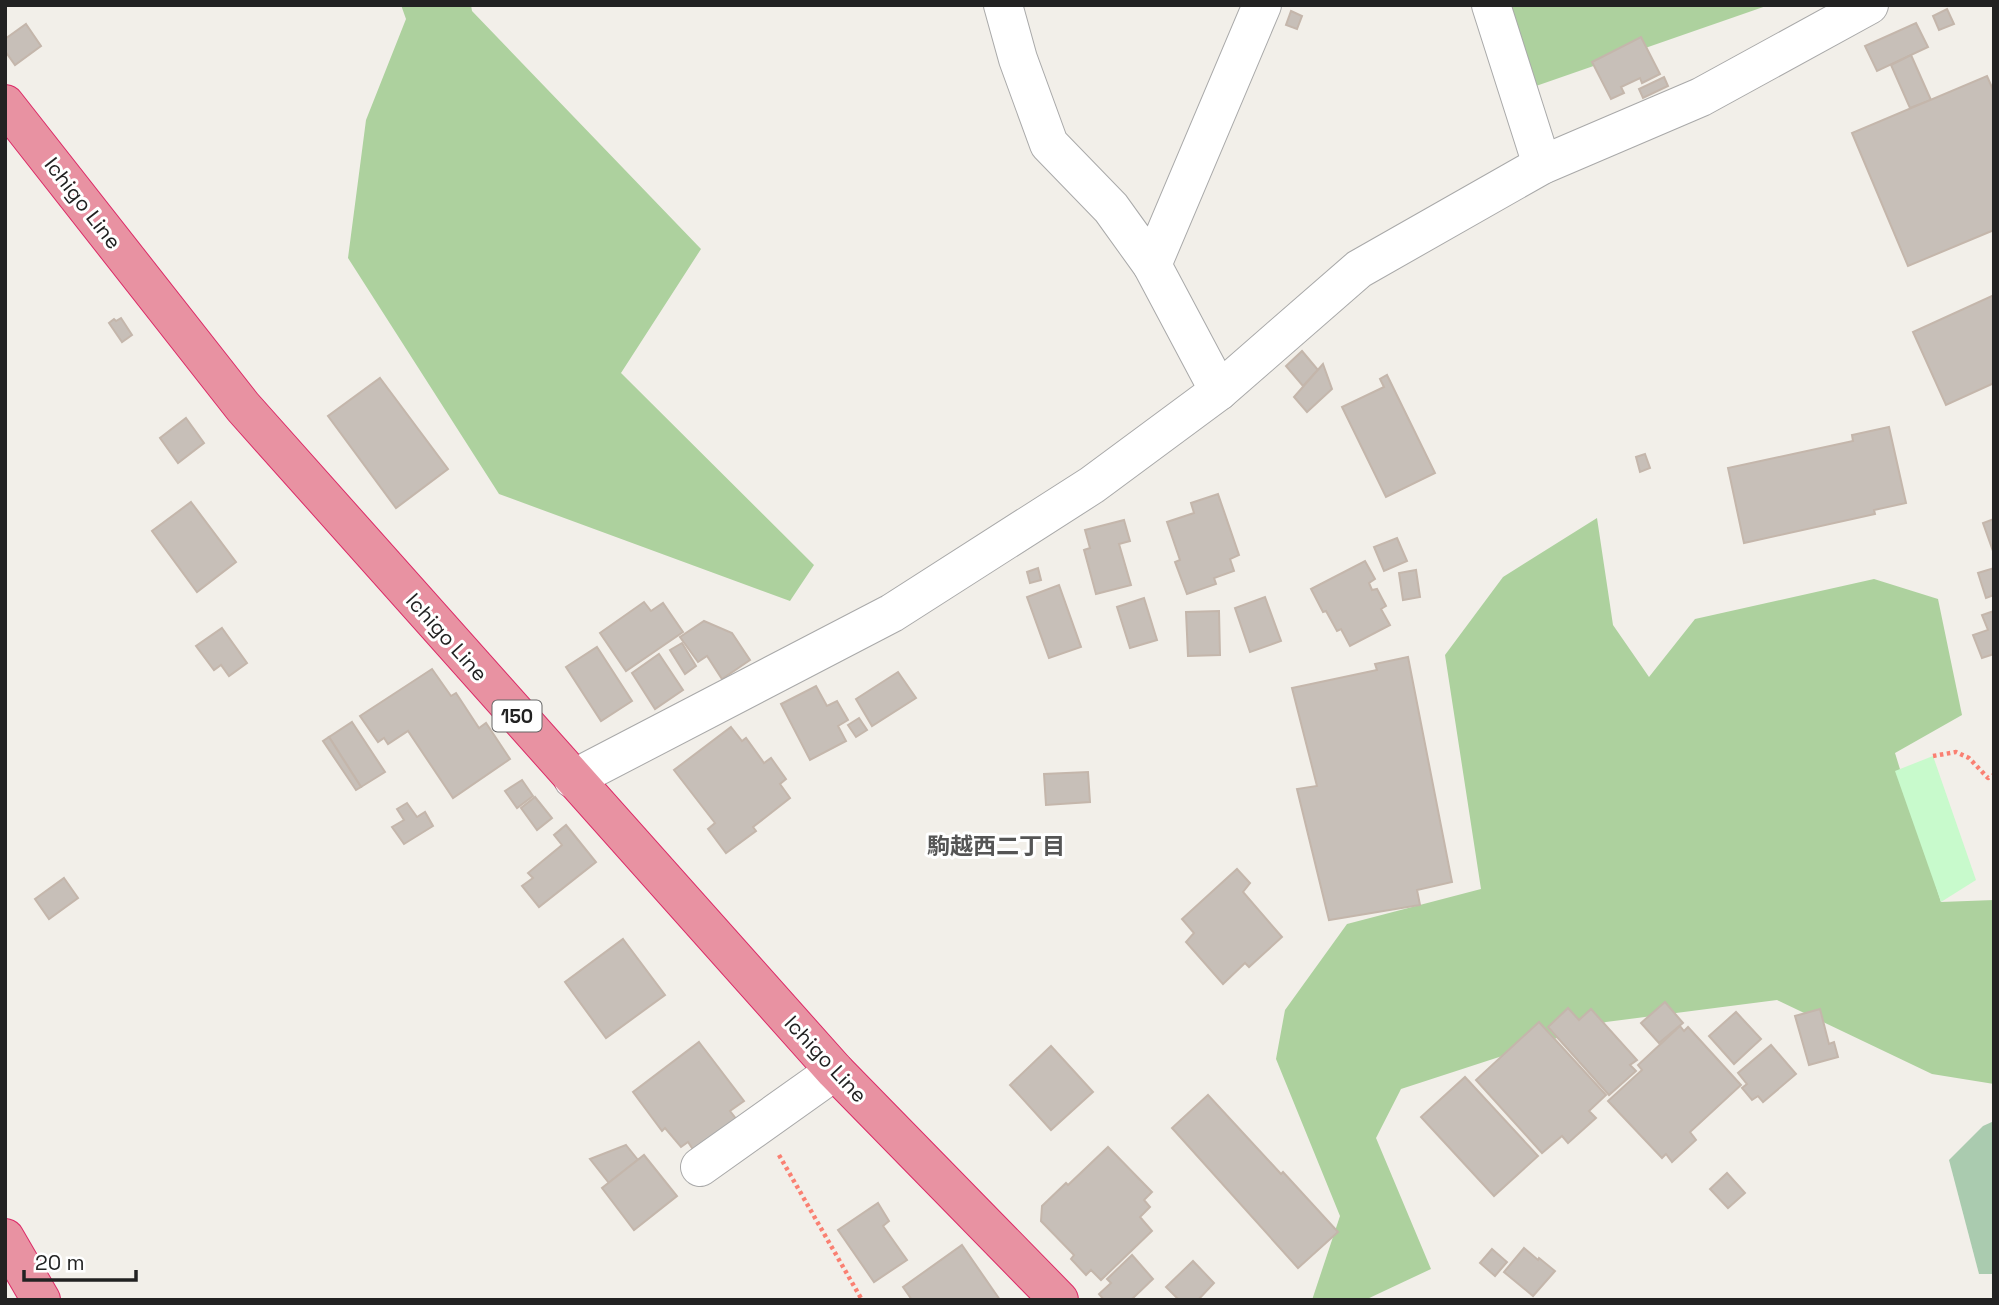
<svg xmlns="http://www.w3.org/2000/svg" width="1999" height="1305" font-family="'Space Grotesk','Noto Sans JP',sans-serif">
	<style>
		.forest { fill: #add19e }
		.cemetery { fill: #aacbaf }
		.park { fill: #c8facc }
		.building { fill: #c7bfb8; stroke: #c4b6ab; stroke-width: 2 }
		.lines { fill: none; stroke-linecap: round; stroke-linejoin: round }
		.minor-casing { stroke: #a9a9a9; stroke-width: 40 }
		.highway-casing { stroke: #dc2a67; stroke-width: 40 }
		.path { stroke: #fa8072; stroke-width: 4.5; stroke-dasharray: 3.5 3.5; stroke-linecap: butt }
		.minor { stroke: #fff; stroke-width: 38 }
		.highway { stroke: #e892a2; stroke-width: 38 }
		.labels { text-anchor: middle; dominant-baseline: central; stroke-width: 6; stroke-linejoin: round; paint-order: stroke }
		.shield { fill: #fff; stroke: #646464; stroke-width: 2 }
		.shield-label { font-size: 19px; font-weight: bold; fill: #222 }
		.street-label { font-size: 21px; fill: #222; stroke: #fff }
		.neighbourhood-label { font-size: 23px; font-weight: bold; fill: #555; stroke: #fff }
	</style>
	<rect width="100%" height="100%" fill="#f2efe9"/>
	<g class="forest">
		<polygon points="401,5 471,5 472,11 701,249 621,373 814,565 790,601 499,494 348,258 366,120 406,19"/>
		<polygon points="1511,5 1769,5 1536,86"/>
		<polygon points="1597,518 1613,625 1649,677 1695,619 1874,579 1938,599 1962,715 1895,753 1941,902 1994,900 1994,1084 1932,1074 1777,1000 1606,1022 1401,1089 1376,1138 1431,1269 1365,1300 1312,1300 1340,1216 1276,1059 1285,1010 1347,924 1481,889 1445,655 1503,577"/>
	</g>
	<polygon class="cemetery" points="1994,1121 1994,1274 1979,1274 1949,1160 1983,1126"/>
	<polygon class="park" points="1933,756 1976,880 1941,902 1895,771"/>
	<g class="building">
		<polygon points="1947,9 1954,24 1939,30 1933,16"/>
		<polygon points="1291,11 1302,16 1297,29 1286,25"/>
		<polygon points="1916,23 1928,47 1877,71 1865,46"/>
		<polygon points="26,24 41,46 15,65 5,51 5,39"/>
		<polygon points="1641,37 1660,74 1642,83 1640,78 1621,87 1624,93 1611,99 1592,62"/>
		<polygon points="1911,55 1931,100 1910,108 1891,65"/>
		<polygon points="1987,76 1994,92 1994,230 1908,266 1852,133"/>
		<polygon points="1664,77 1668,86 1643,98 1639,89"/>
		<polygon points="1994,295 1994,383 1946,405 1913,332"/>
		<polygon points="121,318 132,335 122,342 109,323 114,319 116,321"/>
		<polygon points="1302,351 1318,370 1303,386 1286,366"/>
		<polygon points="1323,364 1332,389 1307,412 1294,397"/>
		<polygon points="1387,375 1435,473 1386,497 1342,407 1384,387 1380,379"/>
		<polygon points="380,378 448,469 396,508 328,416"/>
		<polygon points="186,418 204,443 178,463 160,438"/>
		<polygon points="1889,427 1906,503 1874,510 1875,514 1744,543 1728,468 1853,441 1852,435"/>
		<polygon points="1645,454 1650,468 1640,472 1636,457"/>
		<polygon points="1218,494 1239,555 1230,559 1234,571 1214,578 1216,584 1187,594 1175,562 1180,560 1167,522 1194,513 1191,503"/>
		<polygon points="191,502 236,562 197,592 152,531"/>
		<polygon points="1994,519 1994,554 1983,523"/>
		<polygon points="1124,520 1130,541 1119,544 1131,585 1096,594 1084,550 1090,548 1085,530"/>
		<polygon points="1397,538 1407,561 1384,571 1374,547"/>
		<polygon points="1365,561 1375,579 1369,583 1372,590 1377,589 1386,606 1381,609 1390,625 1350,646 1341,629 1337,631 1326,611 1323,612 1311,589"/>
		<polygon points="1038,568 1041,580 1030,583 1027,572"/>
		<polygon points="1994,568 1994,595 1986,598 1978,573"/>
		<polygon points="1416,570 1420,597 1403,600 1399,573"/>
		<polygon points="1059,585 1081,647 1049,658 1027,597"/>
		<polygon points="1265,597 1281,641 1250,652 1235,608"/>
		<polygon points="1144,598 1157,640 1130,648 1117,607"/>
		<polygon points="644,602 651,611 663,603 683,632 626,671 600,633"/>
		<polygon points="1219,611 1220,655 1188,656 1186,612"/>
		<polygon points="1994,611 1994,654 1982,658 1973,635 1988,630 1982,615"/>
		<polygon points="704,621 732,633 750,660 722,679 707,656 698,662 680,637"/>
		<polygon points="222,628 247,663 229,676 221,665 214,670 196,646"/>
		<polygon points="682,643 696,666 685,674 670,650"/>
		<polygon points="597,647 632,701 601,721 566,667"/>
		<polygon points="659,654 683,690 655,709 632,673"/>
		<polygon points="1408,657 1452,882 1417,890 1420,905 1329,920 1297,789 1317,786 1292,688 1377,670 1375,664"/>
		<polygon points="432,669 451,696 456,693 479,728 486,723 510,759 453,798 408,731 388,744 384,738 378,742 360,716"/>
		<polygon points="898,672 916,698 872,726 856,699"/>
		<polygon points="816,686 827,706 837,701 848,720 838,726 846,741 810,760 781,704"/>
		<polygon points="859,718 867,730 856,737 848,725"/>
		<polygon points="352,722 385,772 361,787 329,737"/>
		<polygon points="731,727 742,741 746,738 764,763 771,758 786,779 780,784 790,798 753,827 756,831 726,853 708,829 715,823 674,770"/>
		<polygon points="329,737 361,787 356,790 323,741"/>
		<polygon points="1088,772 1090,802 1046,805 1044,774"/>
		<polygon points="522,780 533,796 517,808 505,791"/>
		<polygon points="535,797 552,818 537,830 521,808"/>
		<polygon points="407,803 417,817 425,812 433,826 404,844 392,827 404,820 397,809"/>
		<polygon points="566,825 596,862 539,907 522,886 533,878 528,873 562,845 554,835"/>
		<polygon points="1237,869 1250,883 1243,892 1282,937 1249,967 1245,963 1223,984 1186,942 1194,933 1182,919"/>
		<polygon points="64,878 78,898 49,919 35,899"/>
		<polygon points="623,939 665,995 606,1038 565,982"/>
		<polygon points="1665,1002 1683,1023 1659,1043 1641,1023"/>
		<polygon points="1568,1008 1579,1020 1591,1009 1637,1060 1630,1065 1636,1071 1609,1095 1548,1027"/>
		<polygon points="1820,1009 1829,1044 1834,1042 1838,1057 1809,1065 1795,1016"/>
		<polygon points="1736,1012 1761,1039 1734,1064 1709,1036"/>
		<polygon points="1539,1022 1606,1095 1589,1111 1596,1118 1568,1143 1562,1136 1542,1153 1476,1080"/>
		<polygon points="1680,1026 1684,1031 1688,1027 1741,1085 1690,1132 1696,1140 1672,1162 1666,1154 1662,1158 1608,1101 1642,1070 1638,1065"/>
		<polygon points="699,1042 744,1101 730,1111 741,1125 698,1157 688,1142 681,1147 665,1128 662,1131 633,1092"/>
		<polygon points="1771,1045 1796,1074 1763,1102 1758,1096 1752,1100 1742,1088 1747,1084 1738,1073"/>
		<polygon points="1051,1046 1093,1092 1051,1130 1010,1085"/>
		<polygon points="1465,1077 1538,1156 1494,1196 1421,1117"/>
		<polygon points="1208,1095 1281,1174 1283,1172 1338,1232 1298,1268 1172,1128"/>
		<polygon points="626,1145 638,1160 609,1183 590,1159"/>
		<polygon points="1108,1147 1152,1192 1144,1200 1150,1207 1140,1217 1152,1231 1101,1280 1091,1270 1086,1275 1071,1259 1074,1255 1041,1221 1042,1206 1066,1183 1068,1185"/>
		<polygon points="644,1155 677,1196 634,1230 602,1188"/>
		<polygon points="1727,1173 1745,1193 1728,1208 1710,1189"/>
		<polygon points="878,1203 889,1221 883,1226 907,1260 874,1282 838,1230"/>
		<polygon points="962,1245 1000,1300 912,1300 903,1287"/>
		<polygon points="1524,1248 1538,1260 1539,1258 1555,1271 1533,1296 1504,1272"/>
		<polygon points="1492,1249 1507,1262 1495,1276 1480,1263"/>
		<polygon points="1132,1255 1153,1279 1131,1300 1104,1300 1099,1294 1111,1283 1107,1279"/>
		<polygon points="1193,1261 1214,1283 1198,1300 1179,1300 1166,1287"/>
	</g>
	<g class="lines">
		<defs>
			<g id="minor">
				<polyline points="1003,5 1018,59 1049,144 1111,208 1152,265 1262,5"/>
				<polyline points="1491,5 1542,165"/>
				<polyline points="1152,265 1219,391"/>
				<polyline points="573,779 892,613 1092,485 1219,391 1359,269 1542,165 1701,97 1869,5"/>
				<polyline points="700,1167 835,1071"/>
			</g>
			<g id="highway">
				<polyline points="5,104 243,407 835,1071 1059,1300"/>
				<polyline points="5,1238 41,1300"/>
			</g>
		</defs>
		<use href="#minor" class="minor-casing"/>
		<use href="#highway" class="highway-casing"/>
		<g class="path">
			<polyline points="1933,756 1956,752 1969,758 1988,778 1994,775"/>
			<polyline points="779,1155 862,1300"/>
		</g>
		<use href="#minor" class="minor"/>
		<use href="#highway" class="highway"/>
	</g>
	<g class="labels">
		<rect class="shield" x="492.5" y="700.5" width="49" height="31" rx="5"/>
		<g class="shield-label">
			<text x="517" y="716">150</text>
		</g>
		<g class="street-label">
			<text transform="translate(83 203) rotate(52)">Ichigo Line</text>
			<text transform="translate(447 637) rotate(48)">Ichigo Line</text>
			<text transform="translate(826 1059) rotate(47)">Ichigo Line</text>
		</g>
		<g class="neighbourhood-label">
			<text x="996" y="846">駒越西二丁目</text>
		</g>
	</g>
	<rect width="1999" height="1305" fill="none" stroke="#222222" stroke-width="14"/>
	<path d="M24 1270v10h112v-10" fill="none" stroke="#222222" stroke-width="3.5"/>
	<text x="35" y="1270" font-size="21" fill="#222222" stroke="#ffffff" stroke-width="5" paint-order="stroke">20 m</text>
</svg>
